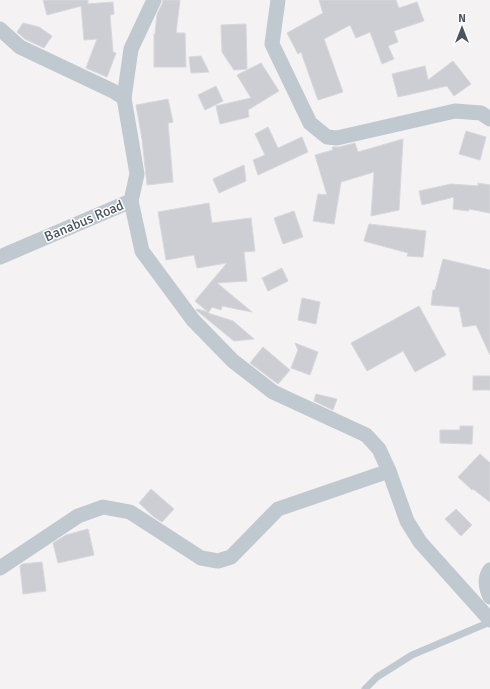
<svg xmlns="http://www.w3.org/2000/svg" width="490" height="689" font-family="Signika,sans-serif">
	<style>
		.building { fill: #ccced4; stroke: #d6d8dd }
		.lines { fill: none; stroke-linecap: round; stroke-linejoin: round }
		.lane { stroke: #c0c8d0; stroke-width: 7 }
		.street { stroke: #c0c8d0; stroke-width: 15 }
		.labels { text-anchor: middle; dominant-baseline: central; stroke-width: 3; stroke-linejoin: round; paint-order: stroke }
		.street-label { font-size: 14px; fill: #49545f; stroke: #fff }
	</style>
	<rect width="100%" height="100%" fill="#f4f2f2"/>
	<g class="building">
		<polygon points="43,0 88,0 88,4 87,4 113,2 114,14 110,15 113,52 116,53 107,77 86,68 97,39 84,40 81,6 47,15"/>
		<polygon points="163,0 180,0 176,33 185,33 186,67 154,67 154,34 155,34 157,14 162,4"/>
		<polygon points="319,0 396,0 399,8 417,2 424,21 394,31 398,42 388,46 394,59 382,64 370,32 356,38 350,25 324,39 343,92 318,100 301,52 298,54 287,33 323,13"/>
		<polygon points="23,23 39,27 52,36 44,48 25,39 17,32"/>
		<polygon points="246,24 247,69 234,70 222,52 221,25"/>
		<polygon points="201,56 209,72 191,73 189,57"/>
		<polygon points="453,61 471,84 454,96 447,86 398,97 392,74 425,66 428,80"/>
		<polygon points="261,63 279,91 248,110 249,117 220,124 216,106 251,98 237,75"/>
		<polygon points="216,86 223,101 205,110 198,95"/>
		<polygon points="168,99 173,122 168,123 173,182 147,185 142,139 136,105"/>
		<polygon points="268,127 278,148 302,137 308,152 258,175 253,160 265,155 255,134"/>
		<polygon points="466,131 486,137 480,160 459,154"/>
		<polygon points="403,139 399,210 371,216 374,172 341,182 334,224 313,221 318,194 327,195 315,155 333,150 332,147 339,147 355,143 358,152"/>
		<polygon points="244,165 246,181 219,193 213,179"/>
		<polygon points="478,183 490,185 490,213 469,209 469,211 453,209 454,197 422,205 419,191 451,184 478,186"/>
		<polygon points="209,203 212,223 251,218 255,251 244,252 247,281 217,283 252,312 222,306 221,310 212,307 208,313 233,321 254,339 234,341 196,310 197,309 208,312 195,301 227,263 197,268 194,255 166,260 158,212"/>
		<polygon points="294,211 303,237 283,244 274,218"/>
		<polygon points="369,224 426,231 423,257 407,256 408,253 364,241"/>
		<polygon points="443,259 490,270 490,355 476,325 463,327 459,307 431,305 433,290 435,290"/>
		<polygon points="282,268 288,281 268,291 262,278"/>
		<polygon points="302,298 320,302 316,324 298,320"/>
		<polygon points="419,306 446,355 415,372 403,351 367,371 351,343"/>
		<polygon points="295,343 318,352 310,375 291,368 298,350"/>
		<polygon points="263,347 290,370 278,384 250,363"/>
		<rect x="473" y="376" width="17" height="14"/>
		<polygon points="316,394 337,399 333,410 314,401"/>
		<polygon points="460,426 473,426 472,444 440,443 440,430 460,430"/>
		<polygon points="480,454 490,463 490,502 473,489 472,490 458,477"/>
		<polygon points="151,489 174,509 162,522 154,517 139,503"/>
		<polygon points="456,509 472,525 461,536 445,519"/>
		<polygon points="88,529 94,555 58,563 53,543 66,535"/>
		<polygon points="42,562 46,591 23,594 20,566 22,564"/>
	</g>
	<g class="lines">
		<polyline class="lane" points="365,689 377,677 412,655 490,622"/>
		<g class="street">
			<polyline points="278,0 272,44 310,123 327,137 337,138 455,111 481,113 490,119"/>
			<polyline points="0,29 20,47 113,91 124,98"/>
			<polyline points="131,201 142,251 193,320 233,361 273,392 366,435 379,449 389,471 407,521 420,542 490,620"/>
			<polyline points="0,257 131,201 137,174 124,98 131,49 154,0"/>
			<polyline points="0,568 78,516 103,507 130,512 201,558 218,561 231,557 278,509 389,471"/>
			<path d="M490 570C484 578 486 588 490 597"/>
		</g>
	</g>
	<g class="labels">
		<g class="street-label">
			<text transform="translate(84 221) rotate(-23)">Banabus Road</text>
		</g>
	</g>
	<g transform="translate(462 28)" stroke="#ffffff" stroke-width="3" paint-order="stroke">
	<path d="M0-3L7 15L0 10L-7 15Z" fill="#49545f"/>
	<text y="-6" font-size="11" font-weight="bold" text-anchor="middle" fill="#49545f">N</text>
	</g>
</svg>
